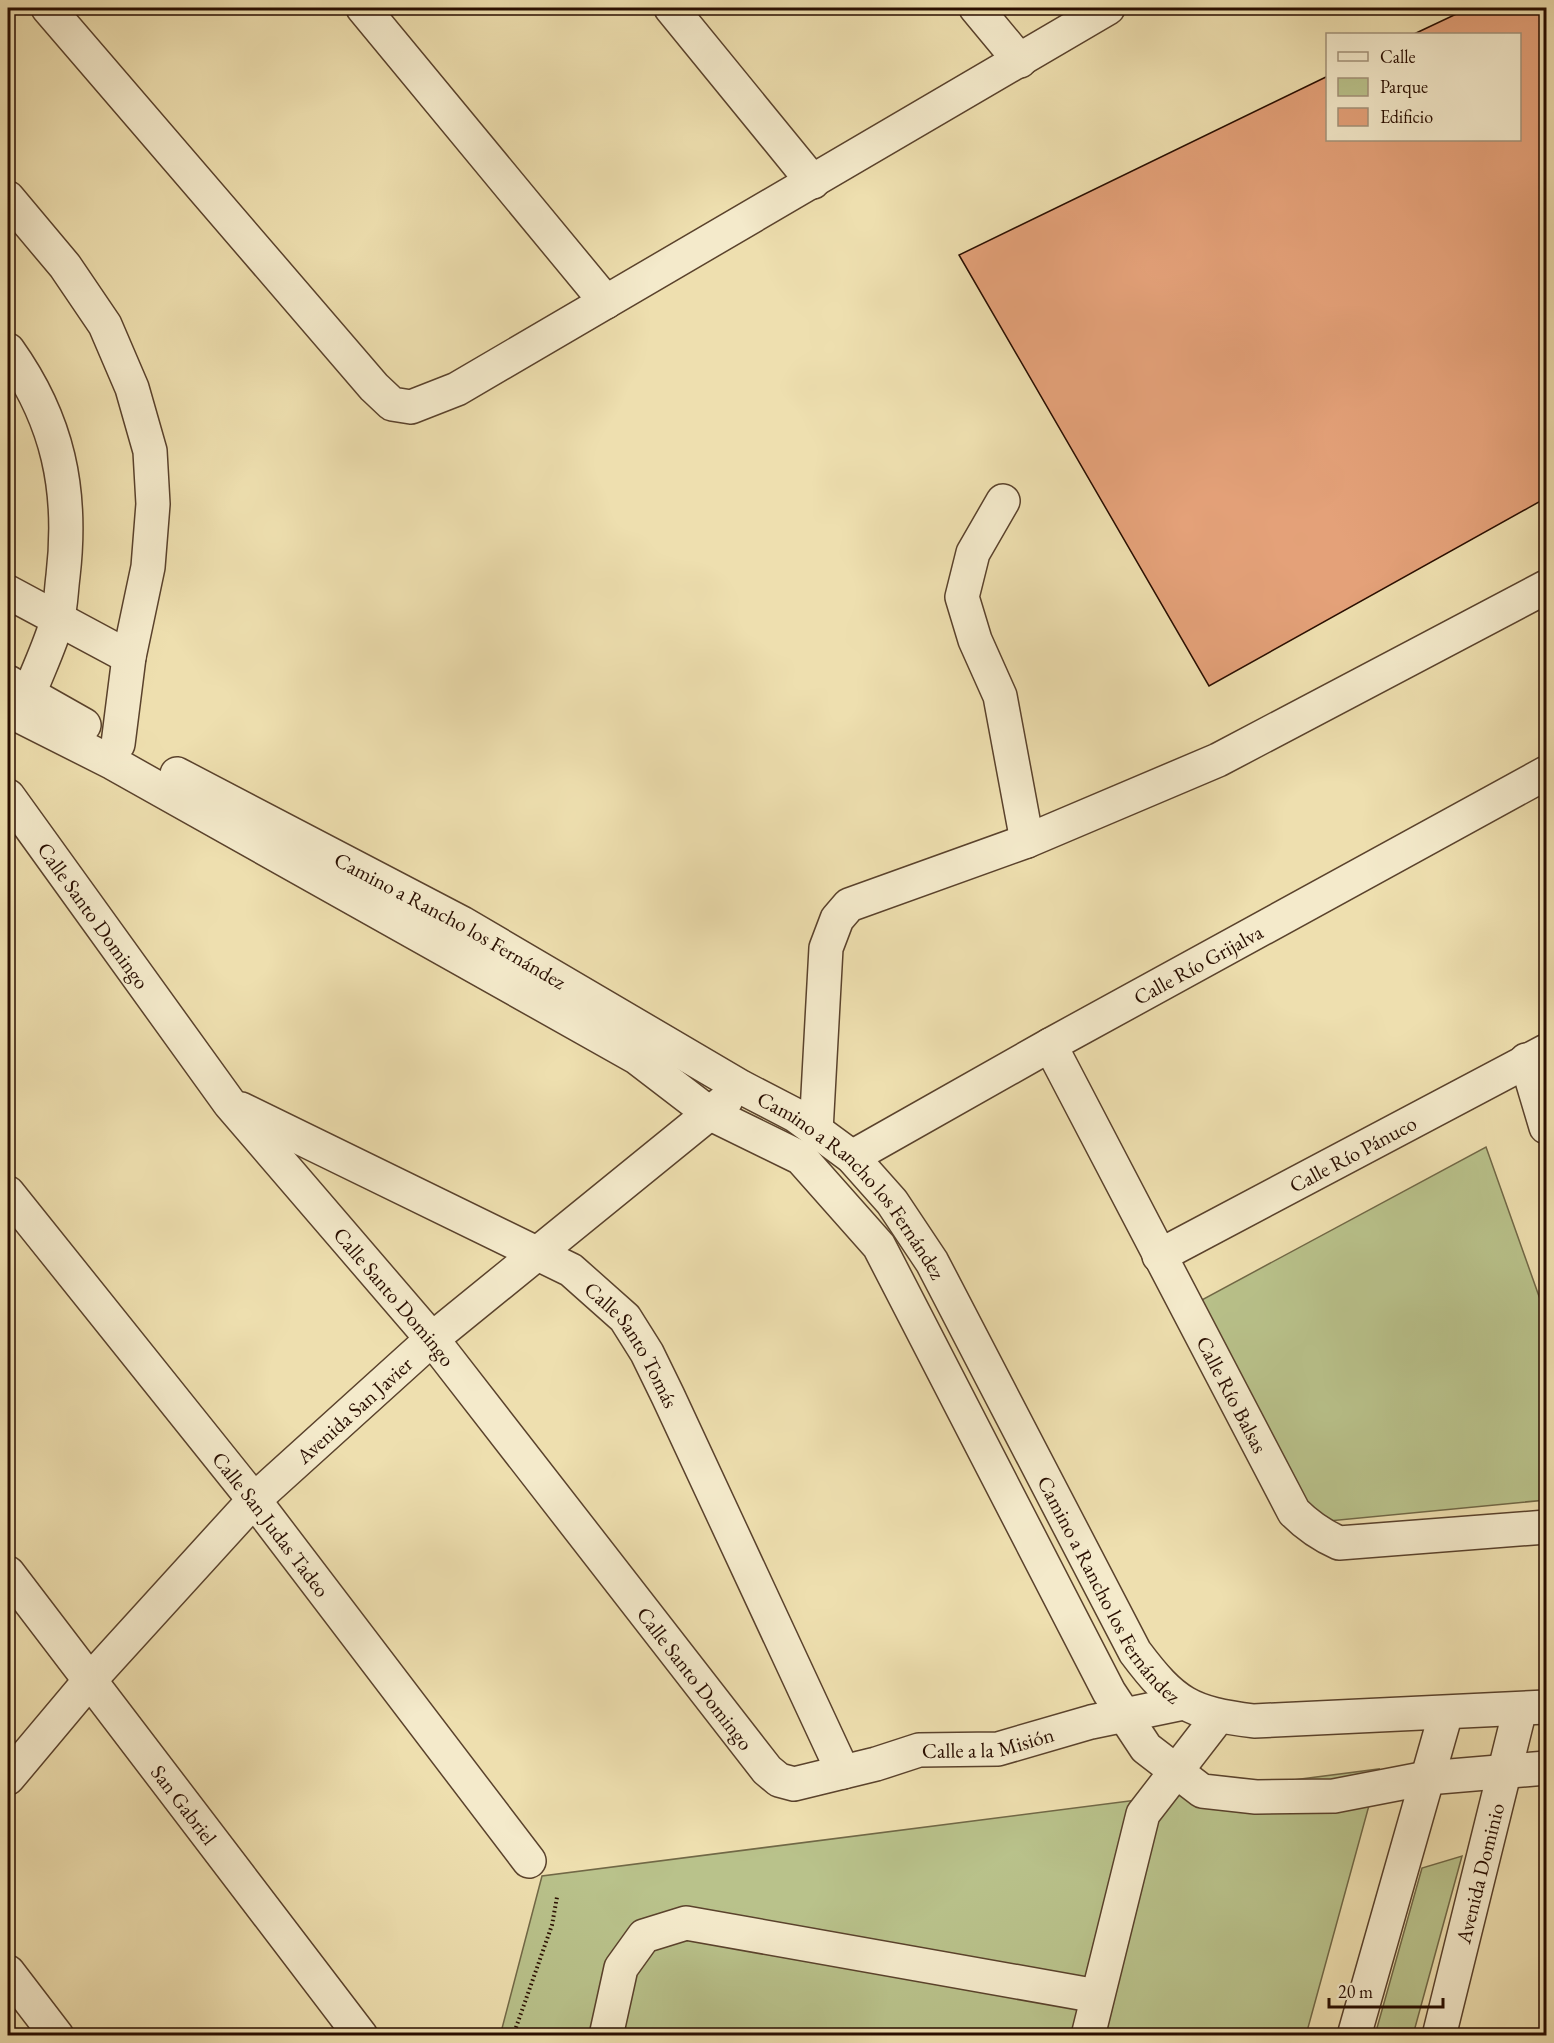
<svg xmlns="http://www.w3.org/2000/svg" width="1554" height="2043" font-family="'EB Garamond',serif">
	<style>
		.green { fill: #b9c28b; stroke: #716846; stroke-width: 1.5 }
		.building { fill: #e4a179; stroke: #290e00; stroke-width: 1.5 }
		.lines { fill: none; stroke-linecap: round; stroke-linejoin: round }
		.minor-casing { stroke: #5a422c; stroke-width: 36 }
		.path { stroke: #290e00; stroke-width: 4; stroke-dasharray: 1.5 3; stroke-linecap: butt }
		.minor { stroke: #f4eacb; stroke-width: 33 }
		.labels { text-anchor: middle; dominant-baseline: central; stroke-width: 4.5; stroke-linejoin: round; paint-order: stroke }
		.street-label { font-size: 21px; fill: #290e00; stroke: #f4eacb }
	</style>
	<rect width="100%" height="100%" fill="#eedfaf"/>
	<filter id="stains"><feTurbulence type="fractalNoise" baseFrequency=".00333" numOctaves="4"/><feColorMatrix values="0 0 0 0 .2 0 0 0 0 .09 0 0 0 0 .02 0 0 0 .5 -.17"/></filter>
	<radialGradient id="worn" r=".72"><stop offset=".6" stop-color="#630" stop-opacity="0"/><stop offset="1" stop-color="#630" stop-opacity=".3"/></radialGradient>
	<g class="green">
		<polygon points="1486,1147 1546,1316 1546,1500 1308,1523 1198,1302"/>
		<polygon points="1379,1769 1306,2035 500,2036 542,1876"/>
		<polygon points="1462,1856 1413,2035 1375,2035 1422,1868"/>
	</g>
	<polygon class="building" points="1469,8 1546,8 1546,498 1209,686 959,255 1328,76 1328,140 1520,140 1520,34 1414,34"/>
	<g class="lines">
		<defs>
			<g id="minor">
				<polyline points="48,8 374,387 392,404 411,407 457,389 1108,8"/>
				<polyline points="363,8 606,302"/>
				<polyline points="671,8 813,182"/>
				<polyline points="976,8 1020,61"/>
				<polyline points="8,198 65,266 105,325 132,388 150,451 153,504 148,567 129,657 118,744"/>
				<path d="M8 350C58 420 73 490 63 576 61 591 61 607 57 621 50 646 38 670 29 694"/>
				<polyline points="1003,501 973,553 962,597 975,640 1000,696 1027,841"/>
				<polyline points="8,592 129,657"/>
				<polyline points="8,682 84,725"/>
				<polyline points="8,710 113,763 636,1057 709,1113 801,1158 879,1246 1109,1692 1146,1748 1202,1791 1256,1797 1334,1796 1427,1778 1546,1768"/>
				<path id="s1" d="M177 774 462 923 741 1087 795 1115 852 1157 892 1202 932 1262 1135 1652C1174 1704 1190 1713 1254 1721L1546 1707"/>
				<path id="s2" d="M8 796 230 1104 432 1339 767 1770 779 1780 794 1784 876 1764 919 1750 998 1749 1091 1722 1183 1703"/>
				<path id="s3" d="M1050 1045 1294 1512C1308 1526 1321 1535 1339 1543L1546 1527"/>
				<polyline points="1526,1060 1546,1127"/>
				<path id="s4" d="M241 1109 571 1270 625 1318 647 1353 668 1396 843 1772"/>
				<polyline points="816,1131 826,948 837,919 849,905 1027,841 1218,760 1546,587"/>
				<path id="s5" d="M852 1157 1050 1045 1546 773"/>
				<path id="s6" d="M8 1193 254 1500 529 1861"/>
				<path id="s7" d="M1159 1256 1546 1051"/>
				<path id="s8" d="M8 1573 361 2036"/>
				<path id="s9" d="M8 1778 91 1679 254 1500 432 1339 726 1100"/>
				<polyline points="8,1972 57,2036"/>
				<polyline points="606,2036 621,1968 644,1936 686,1923 1097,1996"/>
				<polyline points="1088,2036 1143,1814 1218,1717"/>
				<polyline points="1354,2036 1446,1713"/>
				<path id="s10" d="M1439 2036 1520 1709"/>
			</g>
		</defs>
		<use href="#minor" class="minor-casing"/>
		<polyline class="path" points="513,2036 552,1925 557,1897"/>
		<use href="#minor" class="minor"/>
	</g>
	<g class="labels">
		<g class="street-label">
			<text stroke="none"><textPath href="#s2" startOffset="147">Calle Santo Domingo</textPath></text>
			<text stroke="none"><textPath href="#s1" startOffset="310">Camino a Rancho los Fernández</textPath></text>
			<text stroke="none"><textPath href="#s5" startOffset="396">Calle Río Grijalva</textPath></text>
			<text stroke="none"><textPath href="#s7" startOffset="219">Calle Río Pánuco</textPath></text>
			<text stroke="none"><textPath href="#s1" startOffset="796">Camino a Rancho los Fernández</textPath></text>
			<text stroke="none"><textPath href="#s2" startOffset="633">Calle Santo Domingo</textPath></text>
			<text stroke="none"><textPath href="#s4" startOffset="465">Calle Santo Tomás</textPath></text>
			<text stroke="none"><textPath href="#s3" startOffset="394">Calle Río Balsas</textPath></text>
			<text stroke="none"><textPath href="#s9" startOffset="506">Avenida San Javier</textPath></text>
			<text stroke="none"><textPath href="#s6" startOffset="423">Calle San Judas Tadeo</textPath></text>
			<text stroke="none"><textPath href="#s1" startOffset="1282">Camino a Rancho los Fernández</textPath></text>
			<text stroke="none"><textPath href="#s2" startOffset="1119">Calle Santo Domingo</textPath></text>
			<text stroke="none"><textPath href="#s2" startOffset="1466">Calle a la Misión</textPath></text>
			<text stroke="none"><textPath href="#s8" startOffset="291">San Gabriel</textPath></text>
			<text stroke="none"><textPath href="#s10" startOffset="168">Avenida Dominio</textPath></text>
		</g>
	</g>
	<rect width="1554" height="2043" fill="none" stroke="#eedfaf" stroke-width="30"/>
	<rect x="9" y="9" width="1536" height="2025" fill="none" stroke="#290e00" stroke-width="3"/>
	<rect x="15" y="15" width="1524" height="2013" fill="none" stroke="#290e00" stroke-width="1.5"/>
	<rect x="1326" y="33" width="195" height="108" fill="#f4eacb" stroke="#a3927a" stroke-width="1.5"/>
	<rect x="1338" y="52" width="30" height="9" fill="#f4eacb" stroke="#a3927a" stroke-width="1.5"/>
	<text x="1380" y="63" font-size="18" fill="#290e00">Calle</text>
	<rect x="1338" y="78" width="30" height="18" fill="#b9c28b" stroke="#a3927a" stroke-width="1.5"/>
	<text x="1380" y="93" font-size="18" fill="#290e00">Parque</text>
	<rect x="1338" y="108" width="30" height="18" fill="#e4a179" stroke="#a3927a" stroke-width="1.5"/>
	<text x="1380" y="123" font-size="18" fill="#290e00">Edificio</text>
	<path d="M1329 1998v9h114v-9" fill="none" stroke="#290e00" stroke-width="3"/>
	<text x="1338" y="1998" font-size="18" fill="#290e00" stroke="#f4eacb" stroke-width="4.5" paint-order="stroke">20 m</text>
	<rect width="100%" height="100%" filter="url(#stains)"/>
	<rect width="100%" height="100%" fill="url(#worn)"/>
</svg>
